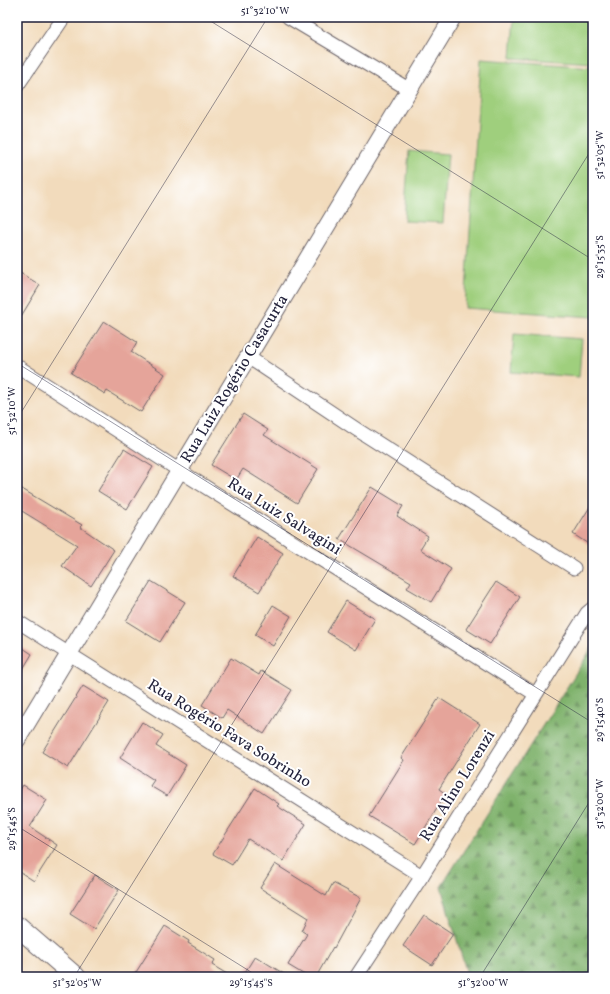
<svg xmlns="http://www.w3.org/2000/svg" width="610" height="994" font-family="Vollkorn,serif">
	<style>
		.forest { fill: url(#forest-firs); stroke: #506a54 }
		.garden { fill: #9fcf7d; stroke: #60785c }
		.building { fill: #e5a49a }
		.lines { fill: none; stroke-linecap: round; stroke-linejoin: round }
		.minor-casing { stroke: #6b6368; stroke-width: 15 }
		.tertiary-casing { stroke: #6b6368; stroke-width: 18 }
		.secondary-casing { stroke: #6b6368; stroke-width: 21 }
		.minor { stroke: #fff; stroke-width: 13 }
		.tertiary { stroke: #fff; stroke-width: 16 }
		.secondary { stroke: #fff; stroke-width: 19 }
		.ticks { fill: none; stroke: #22223b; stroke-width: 1; stroke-opacity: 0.45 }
		.labels { text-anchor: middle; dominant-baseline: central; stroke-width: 4; stroke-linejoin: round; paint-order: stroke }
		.street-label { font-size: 16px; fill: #22223b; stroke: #fff }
		.neatline { fill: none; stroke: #22223b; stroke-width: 1.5 }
		.ticks-label { font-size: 10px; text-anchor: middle; fill: #22223b }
	</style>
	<defs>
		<pattern id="forest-firs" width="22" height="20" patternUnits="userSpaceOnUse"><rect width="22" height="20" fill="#7fb26c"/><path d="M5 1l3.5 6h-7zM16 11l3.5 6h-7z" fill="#68905a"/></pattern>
	</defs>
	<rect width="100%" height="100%" fill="#fff"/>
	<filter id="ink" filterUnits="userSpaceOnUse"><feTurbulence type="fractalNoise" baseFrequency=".025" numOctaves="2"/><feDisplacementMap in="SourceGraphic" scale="8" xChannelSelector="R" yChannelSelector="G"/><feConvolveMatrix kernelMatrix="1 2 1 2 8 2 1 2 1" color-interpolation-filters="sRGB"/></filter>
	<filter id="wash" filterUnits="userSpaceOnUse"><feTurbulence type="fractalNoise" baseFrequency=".012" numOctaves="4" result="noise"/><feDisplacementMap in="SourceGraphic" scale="16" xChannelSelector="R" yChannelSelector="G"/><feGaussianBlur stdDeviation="0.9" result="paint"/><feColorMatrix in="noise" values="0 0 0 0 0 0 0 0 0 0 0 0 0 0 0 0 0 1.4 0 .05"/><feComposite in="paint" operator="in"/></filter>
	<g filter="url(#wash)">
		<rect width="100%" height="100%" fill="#f2dbbc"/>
		<polygon class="forest" points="593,646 593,977 468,977 441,887"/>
		<g class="garden">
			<polygon points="514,17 593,17 593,63 511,58"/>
			<polygon points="481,59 593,67 593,317 465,308"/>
			<polygon points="409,151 448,154 443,223 404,221"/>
			<polygon points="514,334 582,339 579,377 511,372"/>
		</g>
		<g id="blocks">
			<g class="building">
				<polygon points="17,271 40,285 17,323"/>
				<polygon points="104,321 137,342 131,352 165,374 141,412 107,391 105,394 71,373"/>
				<polygon points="243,414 268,430 264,435 318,469 297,503 243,469 236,480 211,465"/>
				<polygon points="124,449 153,467 127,509 98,491"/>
				<polygon points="17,486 82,525 80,527 114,550 91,586 62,566 77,545 17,508"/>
				<polygon points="372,487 403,506 397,516 428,536 420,549 451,569 431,602 407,588 411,582 339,539"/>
				<polygon points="593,502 593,547 573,534"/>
				<polygon points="257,537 283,553 259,592 233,576"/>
				<polygon points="151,581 185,602 160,642 126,621"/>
				<polygon points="496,582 520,597 490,644 466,629"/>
				<polygon points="346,601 375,619 356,650 327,632"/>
				<polygon points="273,605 291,616 273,646 255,635"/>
				<polygon points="17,644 32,654 17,679"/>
				<polygon points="231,658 259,675 261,671 292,690 264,734 227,710 222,718 202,705"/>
				<polygon points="83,686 109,702 68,768 42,752"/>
				<polygon points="439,698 480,724 439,789 446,794 415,844 369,816 404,760 401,758"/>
				<polygon points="142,722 163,735 156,746 186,765 167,796 150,786 154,780 120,758"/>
				<polygon points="23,785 47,800 30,827 57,845 34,881 17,870 17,795"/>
				<polygon points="255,788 279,804 277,806 306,824 283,861 248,839 232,865 213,854"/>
				<polygon points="275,864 326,896 333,883 361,898 334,948 333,947 316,977 308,977 288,965 307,934 302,931 308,918 260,888"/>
				<polygon points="95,875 119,890 94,929 70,914"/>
				<polygon points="424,915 453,934 432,965 403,946"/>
				<polygon points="165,926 189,941 188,943 215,960 212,965 232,977 133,977"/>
				<polygon points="255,956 289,977 242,977"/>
			</g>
		</g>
	</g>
	<g filter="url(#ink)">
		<use href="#blocks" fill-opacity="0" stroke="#6b6368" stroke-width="1"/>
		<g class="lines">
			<defs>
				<g id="minor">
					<polyline points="288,17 410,90"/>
					<polyline points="17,86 64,17"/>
					<polyline points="248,357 356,429 574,568"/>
					<polyline points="17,366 180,471 535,694"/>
					<polyline points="17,621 422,876"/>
					<polyline points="356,977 422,876 587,613 593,608"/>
				</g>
				<polyline id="tertiary" points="17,740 453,17"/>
				<polyline id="secondary" points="17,926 76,977"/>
			</defs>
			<use href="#minor" class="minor-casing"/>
			<use href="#tertiary" class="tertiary-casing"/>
			<use href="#secondary" class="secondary-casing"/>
			<use href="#minor" class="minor"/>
			<use href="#tertiary" class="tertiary"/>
			<use href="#secondary" class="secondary"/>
		</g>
	</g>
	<path class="ticks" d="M204 17 593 260M17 363 593 723M17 419 268 17M17 826 259 977M74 977 593 147M480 977 593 796"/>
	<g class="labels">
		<g class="street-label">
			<text transform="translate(235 379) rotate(-59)">Rua Luiz Rogério Casacurta</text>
			<text transform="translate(284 517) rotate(32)">Rua Luiz Salvagini</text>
			<text transform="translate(229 734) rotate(32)">Rua Rogério Fava Sobrinho</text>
			<text transform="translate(458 786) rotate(-58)">Rua Alino Lorenzi</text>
		</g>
	</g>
	<rect width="610" height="994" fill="none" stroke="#fff" stroke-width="44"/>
	<rect x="22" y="22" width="566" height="950" class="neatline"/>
	<g class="ticks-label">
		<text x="265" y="14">51°32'10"W</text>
		<text transform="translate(599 155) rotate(-90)" y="4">51°32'05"W</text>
		<text transform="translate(599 257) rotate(-90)" y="4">29°15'35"S</text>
		<text transform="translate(11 411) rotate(-90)" y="4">51°32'10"W</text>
		<text transform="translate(599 720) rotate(-90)" y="4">29°15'40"S</text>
		<text transform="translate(599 804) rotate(-90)" y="4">51°32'00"W</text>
		<text transform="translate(11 829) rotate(-90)" y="4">29°15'45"S</text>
		<text x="77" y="986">51°32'05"W</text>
		<text x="251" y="986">29°15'45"S</text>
		<text x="483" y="986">51°32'00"W</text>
	</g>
</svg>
